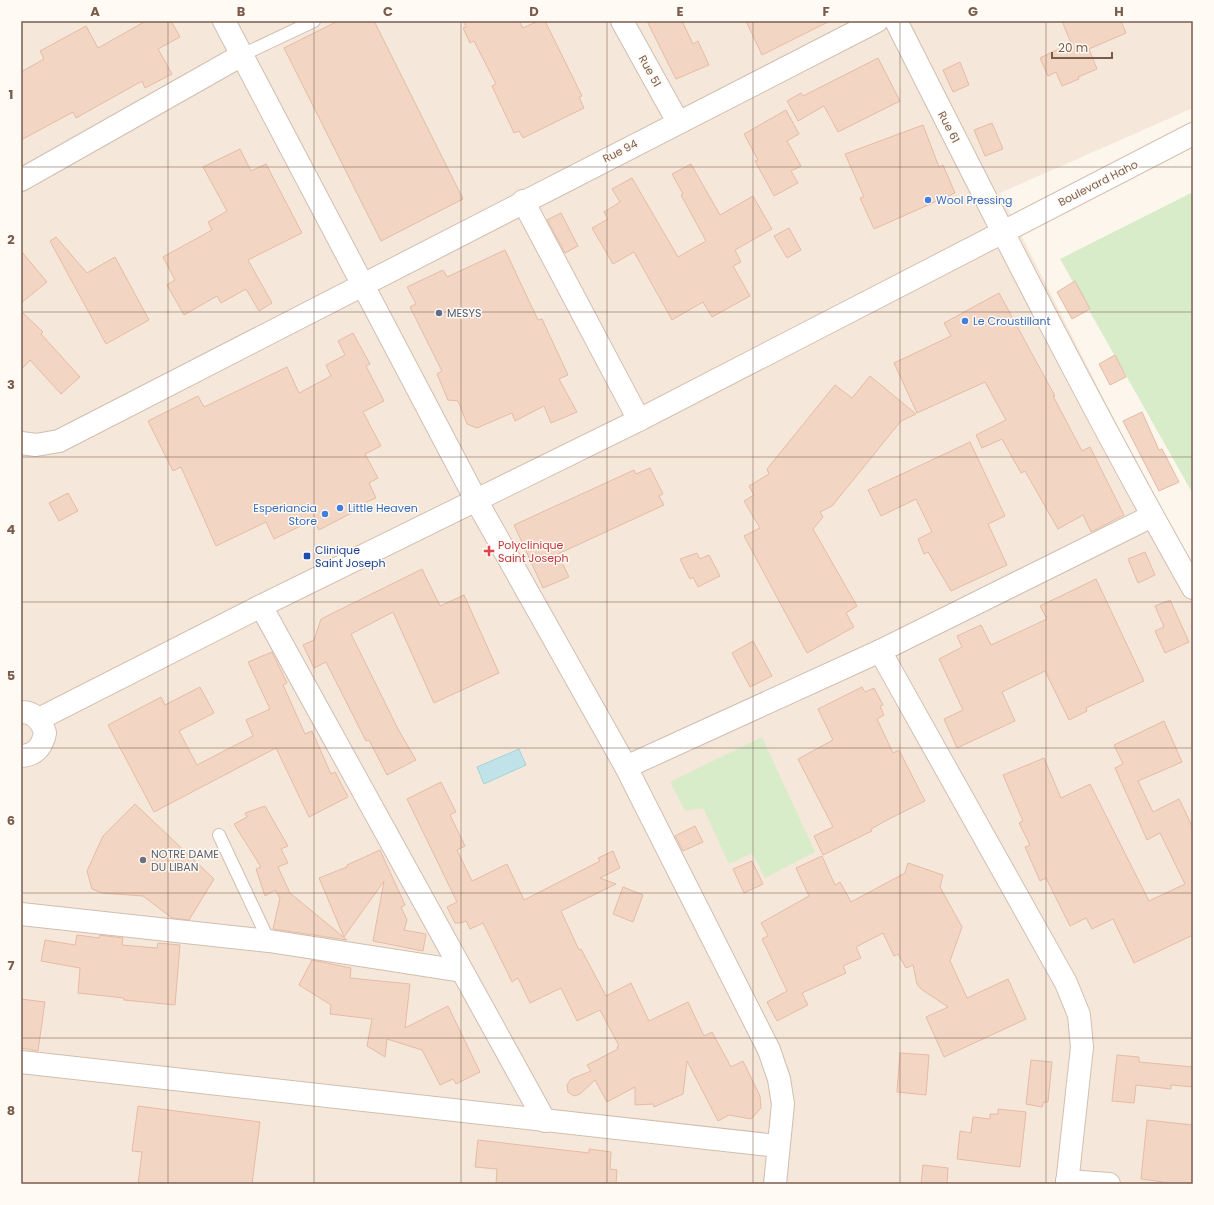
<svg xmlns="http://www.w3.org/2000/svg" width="1214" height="1205" font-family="Poppins,sans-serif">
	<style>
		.residential { fill: #f5e8da }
		.green { fill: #d8ecc9 }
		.water { fill: #bfe3e8; stroke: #a5d3da }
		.building { fill: #f3d5c3; stroke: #e6bba3 }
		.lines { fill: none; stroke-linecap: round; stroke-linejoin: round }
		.lane-casing { stroke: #d1beb0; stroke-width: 14 }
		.street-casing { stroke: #d1beb0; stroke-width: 24 }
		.secondary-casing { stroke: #d6c0b0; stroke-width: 24 }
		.lane { stroke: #fff; stroke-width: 12 }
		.street { stroke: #fff; stroke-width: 22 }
		.secondary { stroke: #fff; stroke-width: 22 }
		.grid { fill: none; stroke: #7a5c4d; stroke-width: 1; stroke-opacity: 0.55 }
		.shop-dot { fill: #3f7fe0; stroke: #fffaf3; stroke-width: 1.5 }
		.service-dot { fill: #5c6f8a; stroke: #fffaf3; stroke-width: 1.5 }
		.health-dot { fill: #e0444e; stroke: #fffaf3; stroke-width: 1.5 }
		.transit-dot { fill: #1a4fb4; stroke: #fffaf3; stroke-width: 1.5 }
		.worship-dot { fill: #6b7280; stroke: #fffaf3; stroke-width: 1.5 }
		.labels { text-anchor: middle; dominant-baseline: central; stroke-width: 3; stroke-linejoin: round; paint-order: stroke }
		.street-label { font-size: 11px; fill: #7a5c4d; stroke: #fffaf3 }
		.shop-label { font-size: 11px; fill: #366cbe; stroke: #fffaf3; text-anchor: start }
		.service-label { font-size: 11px; fill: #4e5e75; stroke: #fffaf3; text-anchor: start }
		.health-label { font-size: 11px; fill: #be3a42; stroke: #fffaf3; text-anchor: start }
		.transit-label { font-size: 11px; fill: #164399; stroke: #fffaf3; text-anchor: start }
		.worship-label { font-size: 11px; fill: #5b616d; stroke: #fffaf3; text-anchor: start }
		.neatline { fill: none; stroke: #7a5c4d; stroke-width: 1.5 }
		.grid-label { font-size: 13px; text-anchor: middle; font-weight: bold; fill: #7a5c4d }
	</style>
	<rect width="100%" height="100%" fill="#fdf6ec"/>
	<polygon class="residential" points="21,21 1193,21 1193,108 1000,193 1193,576 1193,1184 21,1184"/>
	<g class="green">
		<polygon points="1193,192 1193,494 1060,259"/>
		<polygon points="762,737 815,852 765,878 752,853 729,864 703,808 685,811 670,782"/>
	</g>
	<polygon class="water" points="519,749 526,765 484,784 477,767"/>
	<g class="building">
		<polygon points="146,21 171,21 180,37 158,49 172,74 145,88 142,81 76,118 73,112 21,140 21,72 44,59 40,51 86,26 98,48"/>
		<polygon points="338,21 374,21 463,199 381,241 284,48"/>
		<polygon points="463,21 519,21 523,28 538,21 545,21 582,96 579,97 584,108 523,138 519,131 514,133 492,86 496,84 474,41 470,43 463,28 466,27"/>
		<polygon points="647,21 682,21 693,44 698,41 709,65 676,79"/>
		<polygon points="746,21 830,21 762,55"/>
		<polygon points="1062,21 1121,21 1126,33 1089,49 1097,69 1078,77 1079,79 1062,86 1056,72 1048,76 1040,58 1071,43"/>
		<polygon points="878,58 900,101 838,132 824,106 798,121 787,101 801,93 803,96"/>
		<polygon points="960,62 969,85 953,92 943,70"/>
		<polygon points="786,110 799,134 787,141 801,166 791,171 798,183 774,196 755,161 758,160 744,134"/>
		<polygon points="992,123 1003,149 985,156 974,130"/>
		<polygon points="923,125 939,167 943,165 955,193 874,229 860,198 864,197 845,154"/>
		<polygon points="240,149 251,171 266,164 302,233 248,260 272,303 259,311 246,289 221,303 217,296 184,315 167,285 175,280 163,257 212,230 208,222 227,211 203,167"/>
		<polygon points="691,164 720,215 753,196 772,229 735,250 741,262 733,266 750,296 712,317 703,302 672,320 634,252 613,264 592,228 608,219 604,212 620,202 612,189 632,178 678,257 706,241 681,195 683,194 672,174"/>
		<polygon points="561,213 578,246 565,253 547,220"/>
		<polygon points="789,228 801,250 787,258 774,236"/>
		<polygon points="56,237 87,273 115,257 149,320 106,344 50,241"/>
		<polygon points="505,250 538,320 542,319 568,375 559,379 577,412 551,423 544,406 515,421 512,413 477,428 467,424 458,401 448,400 437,374 442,371 410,307 416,304 407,287 443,270 447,277"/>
		<polygon points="21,251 47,282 21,303"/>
		<polygon points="1075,281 1090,309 1072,319 1057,292"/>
		<polygon points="999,293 1055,396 1053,396 1082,451 1090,447 1124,515 1091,532 1083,515 1058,529 1025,471 1021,473 1002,439 982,448 976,435 1006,420 985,382 917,413 894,363 951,336 944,323"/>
		<polygon points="21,311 43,332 41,334 80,377 61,394 30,360 21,370"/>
		<polygon points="353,333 370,364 366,366 384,401 363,412 381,446 365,454 378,478 369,483 376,498 360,505 361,508 319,530 313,520 274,539 266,522 216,546 181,467 173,471 148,421 198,396 204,407 287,367 299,393 331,376 326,365 345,355 338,341"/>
		<polygon points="1115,355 1126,377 1110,385 1099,364"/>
		<polygon points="870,376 916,414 901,421 832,506 820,512 823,517 813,529 857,606 846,613 854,627 807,653 744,536 760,528 744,501 754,495 749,486 769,474 767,469 835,385 852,398"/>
		<polygon points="1142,412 1159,450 1162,449 1179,482 1159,491 1123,421"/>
		<polygon points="970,442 1005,516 988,524 1007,565 951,591 928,552 924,554 918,539 932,532 916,499 881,516 868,490"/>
		<polygon points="650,468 663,494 659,496 664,505 558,554 569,577 543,588 514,525 634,470 636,474"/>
		<polygon points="68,493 78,511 59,521 49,503"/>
		<polygon points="1145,552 1155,575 1138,583 1128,559"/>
		<polygon points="697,553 700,559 709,555 720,576 698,587 693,577 690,579 680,559"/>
		<polygon points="422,569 440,606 464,595 499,673 434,703 393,612 351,634 398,729 416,760 387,775 369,740 366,741 326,662 314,668 303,645 314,640 321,619"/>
		<polygon points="1096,579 1144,681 1086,708 1087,711 1069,720 1045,671 1002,692 1015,721 957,748 944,719 963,710 939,659 962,647 957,636 981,625 991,645 1047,619 1040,606"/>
		<polygon points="1170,600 1189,642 1165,653 1155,631 1164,627 1155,606"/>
		<polygon points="753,641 772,676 750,687 732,653"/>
		<polygon points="272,652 287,683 283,685 305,734 312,731 331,774 335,772 348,797 309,817 276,748 154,812 108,725 161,697 165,705 200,687 214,713 179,731 197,765 253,736 246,720 270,709 248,662"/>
		<polygon points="862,687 865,692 874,688 883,705 880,706 884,715 877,719 893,753 899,750 925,801 889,819 871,829 872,831 823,855 814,836 833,827 798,759 833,740 818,709"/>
		<polygon points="1164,721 1182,762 1138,781 1153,812 1179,799 1193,828 1193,935 1134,963 1113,919 1092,929 1086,918 1070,926 1046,878 1040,881 1025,847 1030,845 1019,823 1023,821 1003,775 1044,758 1061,798 1090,784 1149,901 1185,884 1160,833 1147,840 1115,768 1123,764 1114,745"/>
		<polygon points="441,782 456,812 450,815 465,846 457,850 472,881 507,864 524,900 600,861 598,858 613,851 620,868 600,878 616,884 561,911 579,950 581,949 606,996 631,983 649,1021 688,1002 704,1036 712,1032 731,1067 743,1061 760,1096 761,1108 751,1119 729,1115 718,1121 687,1061 683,1094 654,1107 653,1104 635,1105 635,1087 607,1102 595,1080 580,1094 574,1096 568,1092 567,1085 571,1079 591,1071 587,1065 618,1049 617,1047 619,1046 600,1010 577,1021 561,988 530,1003 518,978 512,982 483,923 470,929 466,921 461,923 455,923 447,907 457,902 407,799"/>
		<polygon points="135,804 214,879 189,920 172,918 143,896 102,893 92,889 87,871 103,836"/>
		<polygon points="265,806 288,846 281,849 288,863 278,867 290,893 347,940 273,929 280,898 275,890 265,896 256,869 261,867 234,824 247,817 245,813"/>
		<polygon points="695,826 703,842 683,851 675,836"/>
		<polygon points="380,850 405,905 401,907 407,920 404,930 426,934 423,951 373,941 384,881 344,937 319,878 347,867 347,865"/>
		<polygon points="822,856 835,885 840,882 851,902 905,873 908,863 943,875 940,887 962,927 950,961 967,998 1008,979 1026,1019 944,1057 926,1017 948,1007 921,989 917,984 913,965 906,968 898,954 894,956 883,933 856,947 861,958 843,966 846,973 802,993 808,1005 777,1021 767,1002 787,991 762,939 768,936 761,923 809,896 796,868"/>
		<polygon points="752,861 763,884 744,893 733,869"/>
		<polygon points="623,887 643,895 633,922 613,914"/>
		<polygon points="77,935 99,938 100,935 123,938 122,945 157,948 158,943 180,945 175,1005 124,1000 124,998 78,993 80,968 41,961 45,940 75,945"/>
		<polygon points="312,960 351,968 350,978 410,984 405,1028 448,1006 480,1072 456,1084 453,1079 440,1085 422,1050 387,1039 385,1057 367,1046 372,1019 330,1014 331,1005 299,985"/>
		<polygon points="21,999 45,1002 38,1051 21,1048"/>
		<polygon points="900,1053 929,1055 926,1095 897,1092"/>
		<polygon points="1117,1055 1139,1057 1139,1062 1193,1067 1193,1087 1171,1085 1171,1089 1136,1085 1134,1103 1112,1101"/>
		<polygon points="1031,1060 1052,1062 1048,1102 1044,1102 1042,1107 1026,1104"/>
		<polygon points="138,1106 260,1122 252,1184 138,1184 142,1152 132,1151"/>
		<polygon points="998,1109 1026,1112 1020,1167 957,1159 960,1131 971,1133 973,1117 990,1119 990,1114 998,1114"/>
		<polygon points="1147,1120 1193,1125 1193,1184 1163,1184 1163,1182 1141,1179"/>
		<polygon points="478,1140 589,1153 589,1149 611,1152 610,1169 617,1170 616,1184 496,1184 497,1169 475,1167"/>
		<polygon points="923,1165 948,1168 947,1184 921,1184"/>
	</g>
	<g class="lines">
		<defs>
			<g id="lane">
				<polyline points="242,55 314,21"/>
				<polyline points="219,835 269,941"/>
			</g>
			<g id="street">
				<polyline points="224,21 476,500 626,767 769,1050 779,1079 783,1104 775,1184"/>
				<polyline points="622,21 678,122"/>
				<path d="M896 21C992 211 1088 403 1193 588"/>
				<polyline points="21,180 242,55"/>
				<polyline points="523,201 639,420"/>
				<polyline points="21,443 36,445 59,441 877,21"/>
				<polyline points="261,606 545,1121"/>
				<polyline points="880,651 1066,983 1079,1015 1082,1047 1067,1184"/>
				<polyline points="626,767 880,651 1152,516"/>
				<polyline points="21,914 269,941 462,971"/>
				<polyline points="21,1062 778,1146"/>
				<polyline points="1067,1181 1109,1184"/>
			</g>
			<g id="secondary">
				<path d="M21 712C35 712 42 721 45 733 42 747 36 755 21 756"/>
				<polyline points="39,719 261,606 639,420 1193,134"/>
			</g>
		</defs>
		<use href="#lane" class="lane-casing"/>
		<use href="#street" class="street-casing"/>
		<use href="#secondary" class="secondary-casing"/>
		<use href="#lane" class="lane"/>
		<use href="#street" class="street"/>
		<use href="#secondary" class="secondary"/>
	</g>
	<path class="grid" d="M168 21V1184M314 21V1184M461 21V1184M607 21V1184M753 21V1184M900 21V1184M1046 21V1184M21 167H1193M21 312H1193M21 457H1193M21 602H1193M21 748H1193M21 893H1193M21 1038H1193"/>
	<g class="shop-dot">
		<circle cx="928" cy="200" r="4"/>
		<circle cx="965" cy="321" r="4"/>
		<circle cx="340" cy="508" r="4"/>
		<circle cx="325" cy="514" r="4"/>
	</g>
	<circle class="service-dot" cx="439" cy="313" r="4"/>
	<path class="health-dot" d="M487 545h4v4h4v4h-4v4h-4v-4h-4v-4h4z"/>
	<rect class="transit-dot" x="303" y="552" width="8" height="8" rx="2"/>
	<circle class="worship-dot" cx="143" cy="860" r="4"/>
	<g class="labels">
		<g class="street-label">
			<text transform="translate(650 71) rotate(61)">Rue 51</text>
			<text transform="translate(949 127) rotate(63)">Rue 61</text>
			<text transform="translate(620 151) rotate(-27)">Rue 94</text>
			<text transform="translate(1098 183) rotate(-27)">Boulevard Haho</text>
		</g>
		<g class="shop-label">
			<text x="936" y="200">Wool Pressing</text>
			<text x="973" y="321">Le Croustillant</text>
			<text x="317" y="508" text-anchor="end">Esperiancia<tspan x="317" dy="13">Store</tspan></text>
			<text x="348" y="508">Little Heaven</text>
		</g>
		<g class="service-label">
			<text x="447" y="313">MESYS</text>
		</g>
		<g class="health-label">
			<text x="498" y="545">Polyclinique<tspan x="498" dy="13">Saint Joseph</tspan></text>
		</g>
		<g class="transit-label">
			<text x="315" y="550">Clinique<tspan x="315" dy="13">Saint Joseph</tspan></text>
		</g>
		<g class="worship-label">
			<text x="151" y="854">NOTRE DAME<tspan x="151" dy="13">DU LIBAN</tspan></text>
		</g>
	</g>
	<rect width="1214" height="1205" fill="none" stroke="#fffaf3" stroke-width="44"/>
	<path d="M1052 52v6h60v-6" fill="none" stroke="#7a5c4d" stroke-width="2"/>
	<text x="1058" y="52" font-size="12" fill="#7a5c4d" stroke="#fffaf3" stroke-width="3" paint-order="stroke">20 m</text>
	<rect x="22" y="22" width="1170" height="1161" class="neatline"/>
	<g class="grid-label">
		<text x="95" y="16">A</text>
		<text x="241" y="16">B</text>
		<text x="388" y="16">C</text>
		<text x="534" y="16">D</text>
		<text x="680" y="16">E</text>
		<text x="826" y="16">F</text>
		<text x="973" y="16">G</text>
		<text x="1119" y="16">H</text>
		<text x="11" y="99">1</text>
		<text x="11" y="244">2</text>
		<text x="11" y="389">3</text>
		<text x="11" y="534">4</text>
		<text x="11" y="680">5</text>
		<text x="11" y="825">6</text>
		<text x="11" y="970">7</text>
		<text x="11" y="1115">8</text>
	</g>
</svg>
